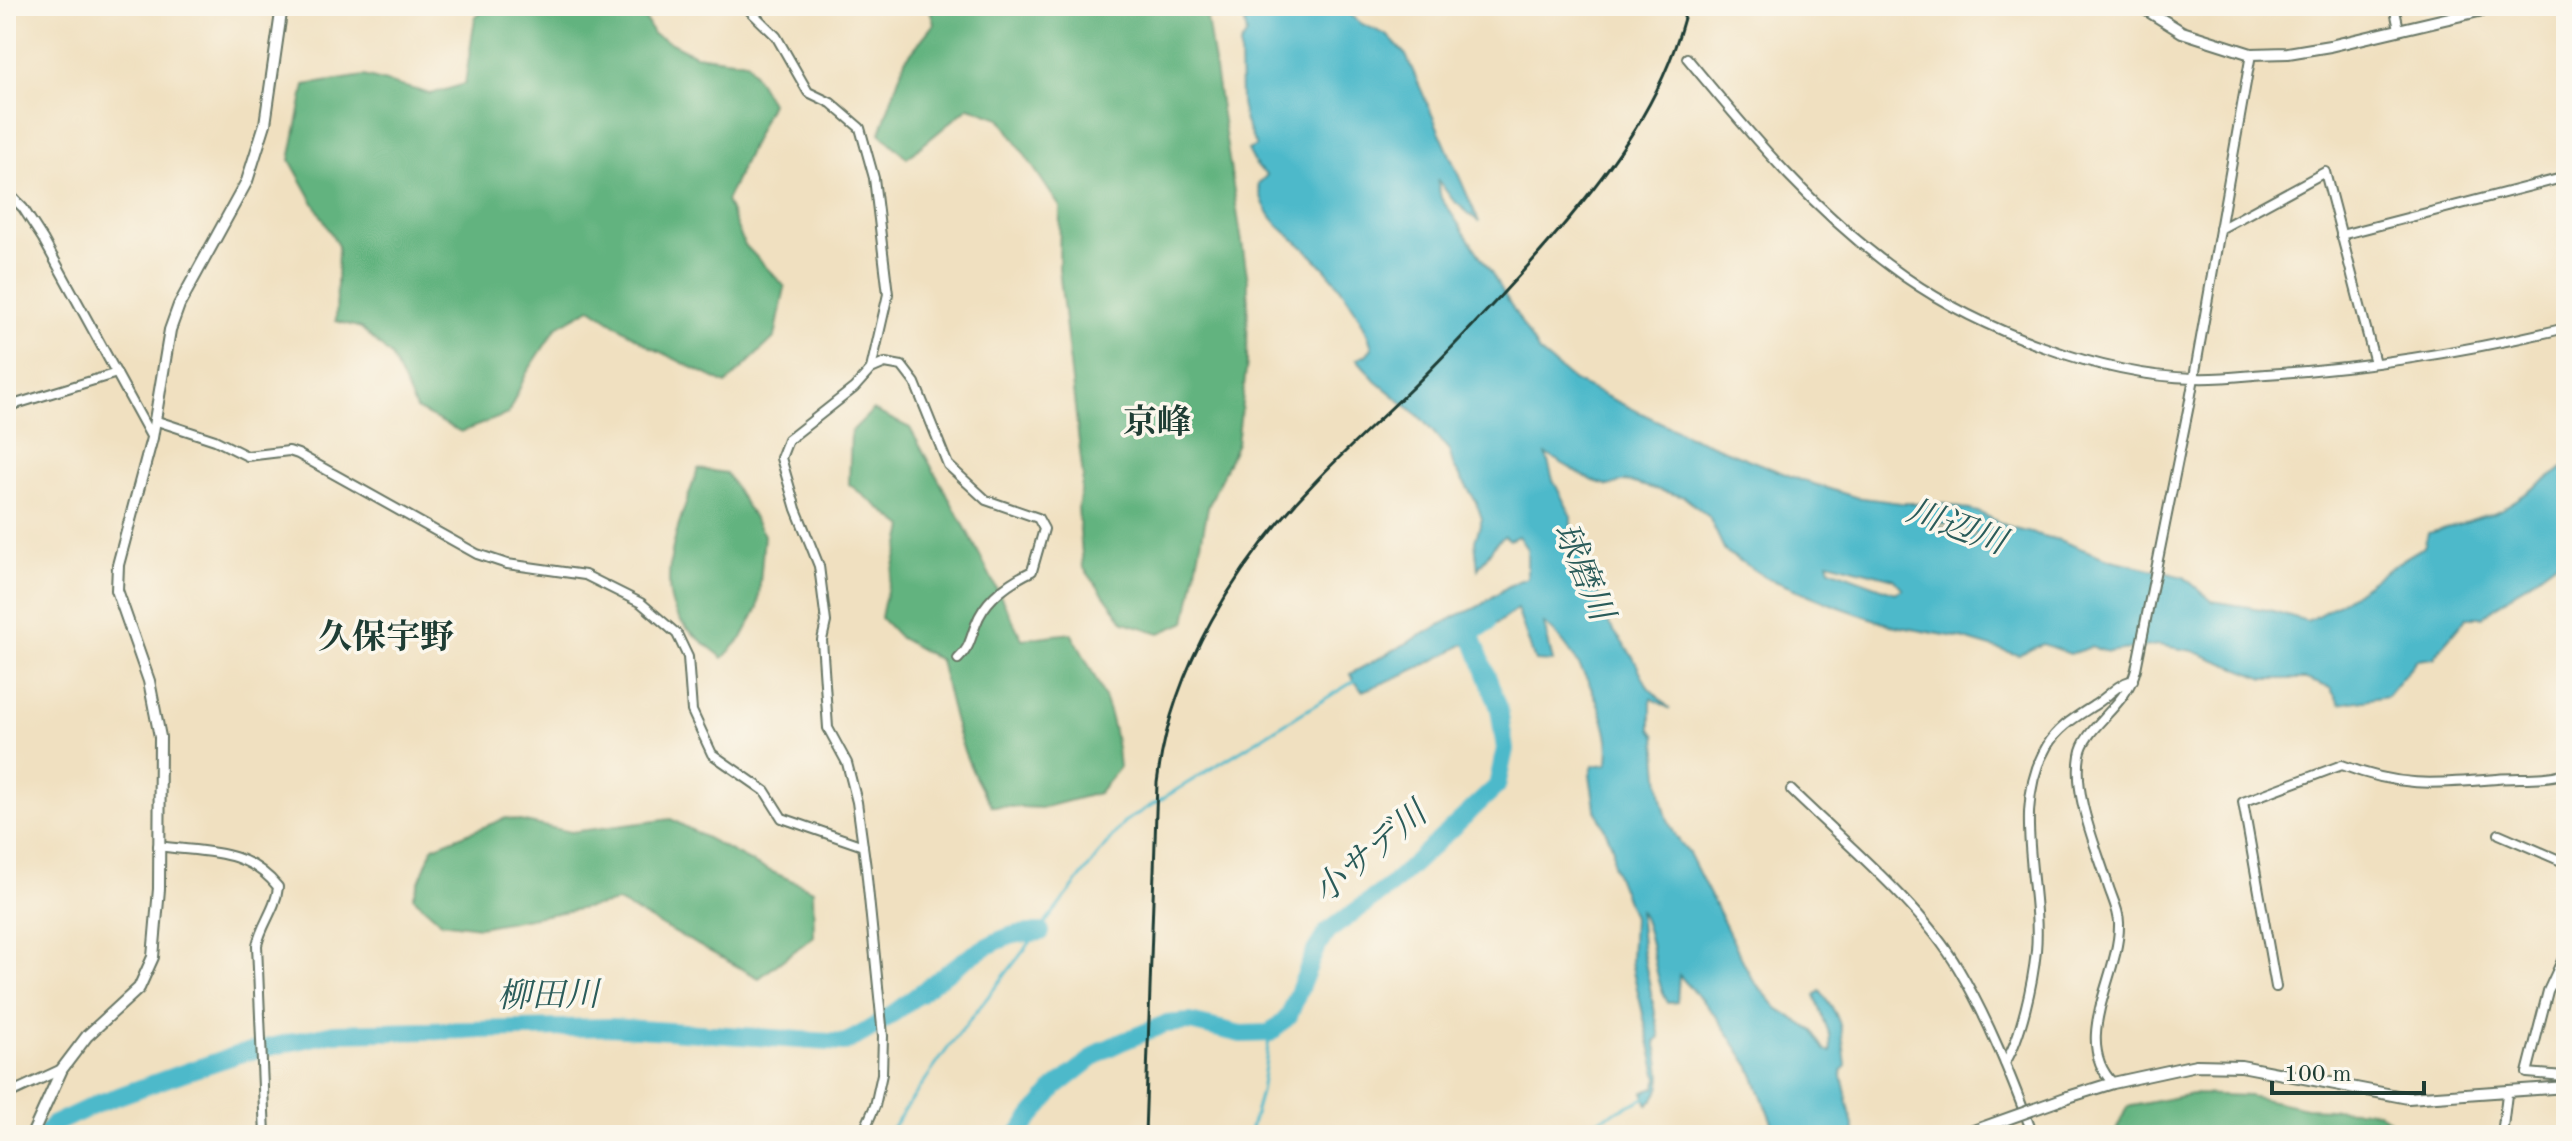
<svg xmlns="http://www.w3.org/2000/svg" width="2572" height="1141" font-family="'Old Standard TT','Noto Serif JP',serif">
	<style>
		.forest { fill: #62b37f; stroke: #40785a; stroke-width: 2 }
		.water { fill: #4eb9ca; stroke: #367b7f; stroke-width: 2; fill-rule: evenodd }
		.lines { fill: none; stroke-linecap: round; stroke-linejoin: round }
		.stream { stroke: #4eb9ca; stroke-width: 3 }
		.river { stroke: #4eb9ca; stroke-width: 18 }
		.minor-casing { stroke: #687665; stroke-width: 12 }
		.tertiary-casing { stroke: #687665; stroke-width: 14 }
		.minor { stroke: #fff; stroke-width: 8 }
		.tertiary { stroke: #fff; stroke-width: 10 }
		.rail { stroke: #1f3d34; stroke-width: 3 }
		.tertiary-bridge-casing { stroke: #687665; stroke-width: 14; stroke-linecap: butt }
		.tertiary-bridge { stroke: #fff; stroke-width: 10 }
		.labels { text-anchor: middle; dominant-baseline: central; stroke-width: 7; stroke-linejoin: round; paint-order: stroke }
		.neighbourhood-label { font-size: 34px; font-weight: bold; fill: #1f3d34; stroke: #fbf7ec }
		.water-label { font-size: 34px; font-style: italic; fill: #2b5c5a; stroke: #fbf7ec }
	</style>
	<rect width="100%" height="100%" fill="#fbf7ec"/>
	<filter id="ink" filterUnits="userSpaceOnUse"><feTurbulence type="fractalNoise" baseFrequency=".0125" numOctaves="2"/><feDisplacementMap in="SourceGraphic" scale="16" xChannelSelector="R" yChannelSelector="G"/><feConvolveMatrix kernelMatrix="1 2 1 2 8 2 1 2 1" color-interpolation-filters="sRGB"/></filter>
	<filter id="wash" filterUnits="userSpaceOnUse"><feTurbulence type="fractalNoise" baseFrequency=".006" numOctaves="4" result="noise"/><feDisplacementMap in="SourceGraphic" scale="32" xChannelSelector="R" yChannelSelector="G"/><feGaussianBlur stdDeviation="1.8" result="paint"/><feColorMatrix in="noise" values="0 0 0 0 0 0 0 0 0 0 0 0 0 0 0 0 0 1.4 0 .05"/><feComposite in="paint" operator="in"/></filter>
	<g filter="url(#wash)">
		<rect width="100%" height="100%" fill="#f0e0c0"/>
		<g class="forest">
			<polygon points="489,6 639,6 653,34 695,55 747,62 771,103 726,201 744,244 785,287 775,337 726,384 650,347 591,308 557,327 526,374 508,414 461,432 416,409 391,356 361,328 336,321 338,246 290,160 305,85 364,76 431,94 465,84 475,18"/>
			<polygon points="929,6 1205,6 1248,281 1247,362 1237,443 1208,507 1186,622 1160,633 1124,622 1083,567 1078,508 1083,477 1059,269 1060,207 1000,118 969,107 907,158 880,133 905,60 934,24"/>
			<path d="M873 410 910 428 971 538 1022 639 1071 633C1099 682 1115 710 1119 768L1098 793 1042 808 992 806C961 761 952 712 940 660L900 638 881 618C886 586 898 558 904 527L849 484 851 432Z"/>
			<path d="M698 469 726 473 764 535 758 608 742 638 723 658C710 647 695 637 684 625 649 587 684 511 698 469Z"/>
			<polygon points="506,818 571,832 671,819 759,866 813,890 814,936 759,978 618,902 479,927 441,922 413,897 433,847"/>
			<polygon points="2192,1094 2249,1096 2306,1108 2378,1111 2407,1135 2114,1135 2127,1107"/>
		</g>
		<path class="water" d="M1239 6H1340L1362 24 1387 35 1406 55 1479 222 1453 200 1437 179 1441 198 1491 272 1539 352 1574 381 1687 435 1798 479 1855 497 1901 503H1940L1978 512 2011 528 2059 540 2108 559 2184 577 2212 601 2273 611 2307 621C2349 601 2383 569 2424 547L2428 533C2450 528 2472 519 2493 513 2506 509 2551 476 2566 466V555L2482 617H2466C2456 633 2443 642 2434 658L2417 660 2387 696 2340 704 2330 688 2306 679H2265L2193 651 2158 645 2108 652 2091 647 2070 654 2043 644 2018 655 1961 638 1890 625 1831 604 1765 577 1725 551 1709 517 1684 497 1626 481 1609 486 1591 480 1546 454 1553 480 1571 515V534L1598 588 1600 612 1633 657 1648 687 1670 709 1651 698V729L1656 736C1659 776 1658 822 1688 851L1752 979 1777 1008 1813 1031 1824 1050 1831 1052 1830 1036 1815 995 1820 991C1843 1018 1842 1032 1846 1066L1841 1071 1855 1135H1777L1750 1067 1717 1017 1679 975 1677 1002 1668 1003C1652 974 1655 939 1639 909L1642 947 1660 1038 1655 1041C1660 1065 1668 1087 1648 1105L1643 1092 1655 1088 1658 1079 1631 962 1633 917 1613 865V847L1595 808 1590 775 1593 766 1607 764C1618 728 1575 644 1544 624L1553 662 1535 661 1517 609C1470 645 1417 671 1362 691L1350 674 1460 614C1486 608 1501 585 1527 578V549L1518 536 1510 540 1505 536 1496 543 1478 569 1475 541 1482 519 1476 501 1454 467 1449 450 1420 417 1376 381 1357 359 1366 355 1372 348C1364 317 1337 280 1314 257 1288 231 1265 224 1258 184L1267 175 1257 167 1248 150 1256 146 1245 122 1241 103 1240 45 1247 34 1244 18 1237 8ZM1925 521 1955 525 1982 536 1965 537ZM1828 562 1894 579 1903 589 1895 593 1830 569Z"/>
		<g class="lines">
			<g class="stream">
				<polyline points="887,1135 948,1048 1124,822 1356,680"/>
				<polyline points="1249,1135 1261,1092 1270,1033"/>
				<polyline points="1573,1135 1578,1129 1647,1097"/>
			</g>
			<g class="river">
				<path d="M44 1135 52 1125 99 1103 174 1076 242 1053 334 1033 610 1027 844 1043C902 1017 952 957 1010 936 1019 933 1031 933 1041 932"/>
				<polyline points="1017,1135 1055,1088 1102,1051 1119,1043 1165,1024 1190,1022 1241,1034 1270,1033 1289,1016 1315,951 1327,932 1390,886 1497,786 1505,749 1499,708 1471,633 1487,624"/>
			</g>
		</g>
	</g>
	<g filter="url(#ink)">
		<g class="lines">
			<defs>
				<g id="minor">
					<polyline points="745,6 776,36 808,92 831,103 860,128 874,178 888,294 871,369 854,388 788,440 781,458 796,509 819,566 826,622 822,640 828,728 847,763 857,802 866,868 883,1036 882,1074 875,1106 862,1135"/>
					<polyline points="2394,6 2399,29"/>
					<path d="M1687 58C1753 138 1819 217 1905 277 1981 330 2100 376 2194 378 2218 379 2242 376 2266 374 2367 368 2468 351 2566 328"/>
					<polyline points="6,191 23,208 43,239 152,438"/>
					<polyline points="2220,229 2325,172 2375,363"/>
					<polyline points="2341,235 2566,177"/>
					<path d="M871 369 885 363 902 366 915 383 948 465 986 500 1038 518 1044 529 1032 571C1009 582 985 599 976 624 970 639 970 648 958 659"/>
					<polyline points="6,407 117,373"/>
					<polyline points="154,420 215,440 247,456 289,451 298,454 477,554 507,564 585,575 641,603 677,634 688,657 692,711 712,754 765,791 782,818 863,846"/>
					<path d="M1791 790C1844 842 1921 905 1958 968 1989 1020 2012 1079 2033 1135"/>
					<polyline points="2499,834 2566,863"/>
					<path d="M158 846C205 853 246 847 278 887 276 909 262 923 257 945L265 1135"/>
					<polyline points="2566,952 2548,991 2527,1073 2564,1076 2566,1081"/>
					<path d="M2276 987 2243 802 2342 765C2401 788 2436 784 2497 779 2520 777 2543 780 2566 773"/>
					<path d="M2005 1063C2021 1038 2033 982 2036 951 2042 884 2010 809 2047 746 2058 727 2076 717 2093 706 2108 697 2117 684 2133 680"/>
					<path d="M2113 1083C2071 1040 2119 976 2119 926 2120 913 2112 898 2108 885 2096 846 2073 796 2080 755 2084 727 2127 706 2136 669L2190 400 2251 54"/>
					<polyline points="6,1095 62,1069"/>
					<polyline points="2502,1135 2507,1094"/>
				</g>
				<g id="tertiary">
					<polyline points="2140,6 2182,32 2251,54 2288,53 2330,46 2500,6"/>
					<polyline points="2068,1097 2113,1083 2196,1065 2241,1066 2408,1098 2566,1087"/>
					<polyline points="32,1135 62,1069 87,1036 139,988 153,957 159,889 160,737 149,681 117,590 118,565 152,438 170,330 179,305 247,181 265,124 282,6"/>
				</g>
			</defs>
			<use href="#minor" class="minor-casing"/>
			<use href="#tertiary" class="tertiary-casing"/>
			<use href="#minor" class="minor"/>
			<use href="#tertiary" class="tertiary"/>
			<path class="rail" d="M1145 1135 1157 783C1171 668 1236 564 1315 482 1351 444 1391 410 1428 372 1477 322 1526 270 1571 216 1624 152 1668 88 1687 6"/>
			<defs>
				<polyline id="tertiary-bridge" points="1962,1135 2068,1097"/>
			</defs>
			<use href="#tertiary-bridge" class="tertiary-bridge-casing"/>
			<use href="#tertiary-bridge" class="tertiary-bridge"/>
		</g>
	</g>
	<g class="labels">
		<g class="neighbourhood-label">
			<text x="1157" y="424">京峰</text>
			<text x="386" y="639">久保宇野</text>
		</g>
		<g class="water-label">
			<text transform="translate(1956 528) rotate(20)">川辺川</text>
			<text transform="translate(1582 572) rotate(67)">球磨川</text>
			<text transform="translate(1371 854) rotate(-40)">小サデ川</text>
			<text transform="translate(548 997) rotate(-1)">柳田川</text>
		</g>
	</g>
	<rect width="2572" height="1141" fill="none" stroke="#fbf7ec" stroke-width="32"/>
	<path d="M2272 1081v12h152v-12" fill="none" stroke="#1f3d34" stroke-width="4"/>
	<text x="2284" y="1081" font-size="24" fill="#1f3d34" stroke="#fbf7ec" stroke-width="6" paint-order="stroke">100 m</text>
</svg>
